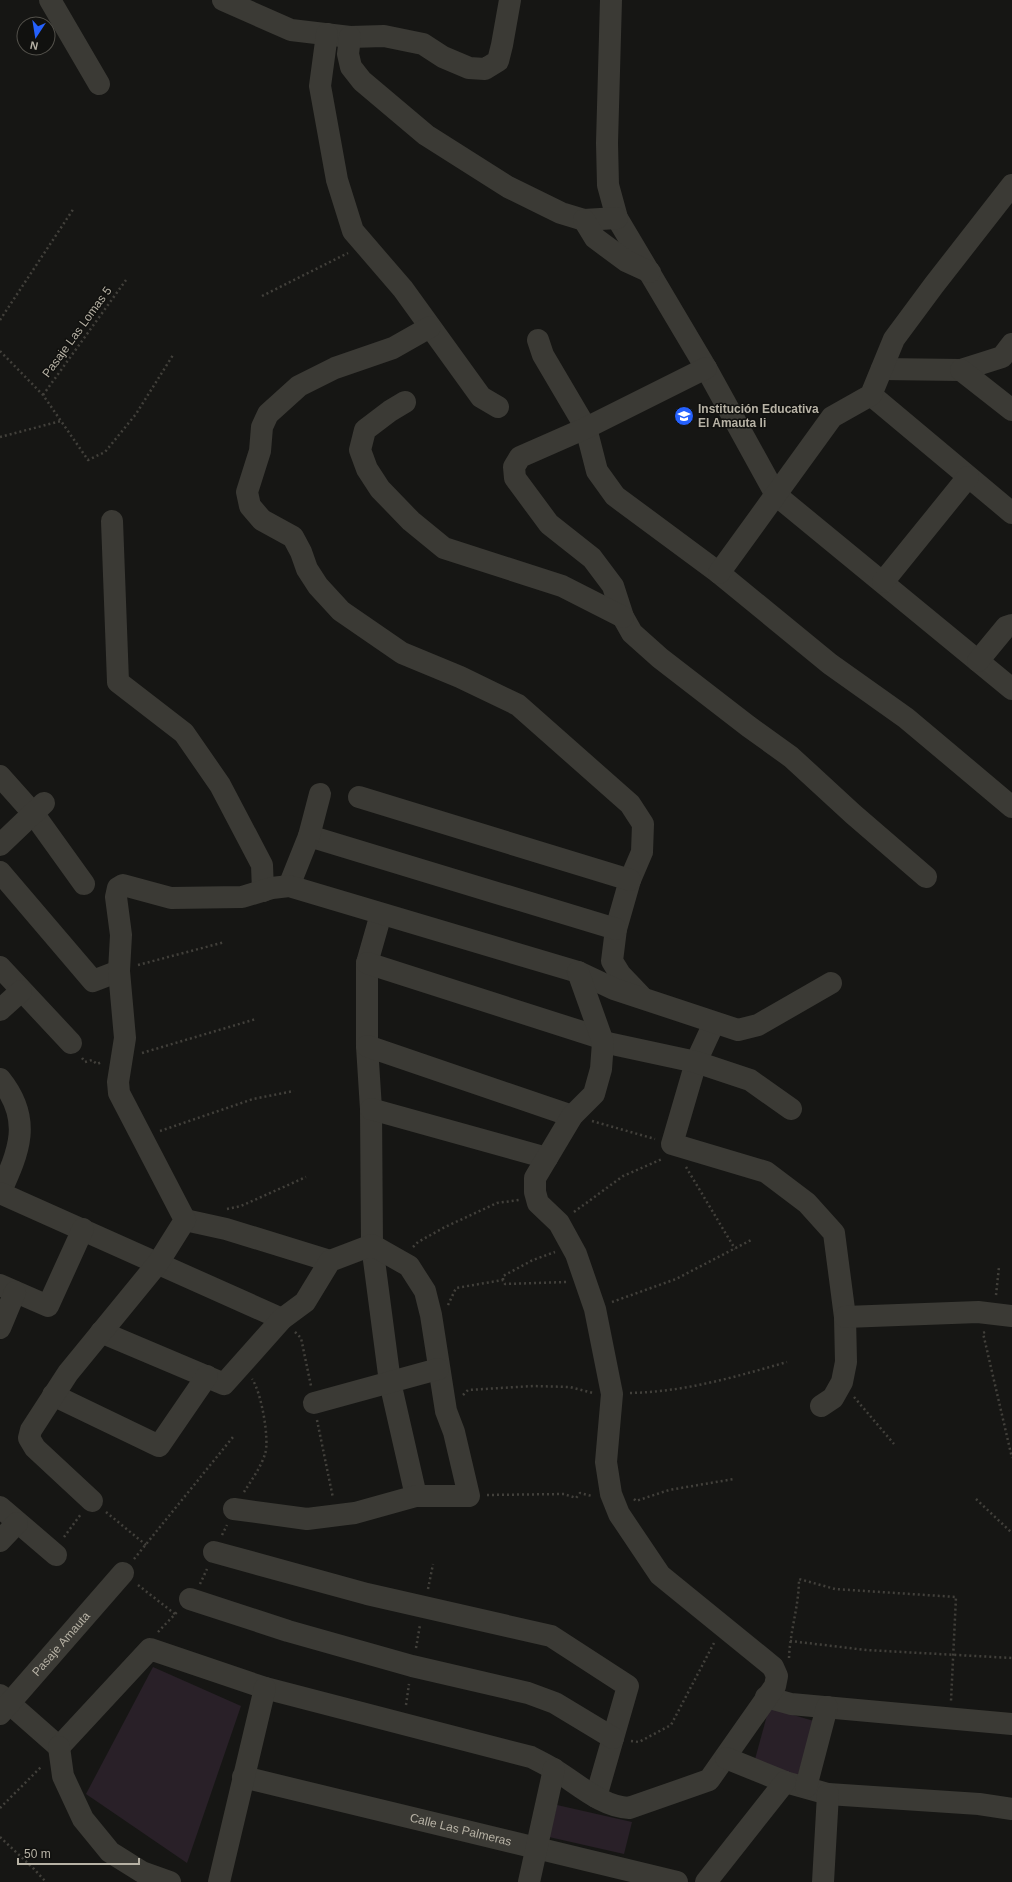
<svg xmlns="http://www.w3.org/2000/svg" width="1012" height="1882" font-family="Arial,sans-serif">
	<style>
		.green { fill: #292028 }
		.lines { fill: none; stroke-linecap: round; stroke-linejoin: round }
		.path { stroke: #42403b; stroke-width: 2.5; stroke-dasharray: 2 3; stroke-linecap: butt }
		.minor { stroke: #3b3a35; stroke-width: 22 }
		.labels { text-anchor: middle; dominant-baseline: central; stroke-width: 3; stroke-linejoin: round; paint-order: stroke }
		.street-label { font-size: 12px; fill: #b7b2a5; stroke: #11110f }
		.poi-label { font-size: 12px; font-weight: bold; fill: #b7b2a5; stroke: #11110f; text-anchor: start }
	</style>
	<rect width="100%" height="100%" fill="#161614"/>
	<g class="green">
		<polygon points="153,1667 241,1706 187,1863 86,1794"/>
		<polygon points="769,1708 814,1721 798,1775 754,1763"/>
		<polygon points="557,1805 632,1822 624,1854 549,1837"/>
	</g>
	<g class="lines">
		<g class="path">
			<polyline points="262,296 348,253"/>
			<polyline points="0,320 74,208"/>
			<polyline points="0,351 43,395 88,460 105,452 136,414 173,355"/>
			<polyline points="43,395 126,280"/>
			<polyline points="0,437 61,421"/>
			<polyline points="138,965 225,942"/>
			<polyline points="142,1053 256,1019"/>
			<polyline points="82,1058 85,1062 92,1060 97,1064 102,1062"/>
			<polyline points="592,1121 655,1139"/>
			<polyline points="160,1131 253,1099 294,1091"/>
			<polyline points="686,1167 735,1249"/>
			<polyline points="227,1209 241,1206 306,1177"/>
			<polyline points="574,1212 623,1176 662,1159"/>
			<polyline points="413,1247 418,1242 445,1227 497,1203 519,1200"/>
			<polyline points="503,1280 503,1276 533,1260 555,1252"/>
			<polyline points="996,1295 999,1267"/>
			<polyline points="612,1302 676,1279 753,1239"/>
			<polyline points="448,1305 456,1288 503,1280 505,1284 567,1282"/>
			<polyline points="295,1332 301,1338 311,1386"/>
			<polyline points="985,1332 983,1333 1012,1458"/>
			<path d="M630 1393C684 1392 735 1377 787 1362"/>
			<polyline points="463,1395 468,1390 533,1386 570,1387 593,1393"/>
			<polyline points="854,1397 894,1444"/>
			<polyline points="317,1420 333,1498"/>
			<path d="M244 1492C251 1481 261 1467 265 1454 270 1440 261 1391 252 1379"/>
			<polyline points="487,1495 564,1494 576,1498 580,1493 592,1496"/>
			<polyline points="634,1499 636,1501 669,1490 734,1479"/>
			<polyline points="976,1499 1012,1533"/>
			<polyline points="106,1512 146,1545"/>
			<polyline points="222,1535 227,1525"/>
			<polyline points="64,1537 81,1514"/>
			<polyline points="134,1559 233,1437"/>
			<polyline points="200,1584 207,1569"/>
			<polyline points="138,1585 175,1614"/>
			<polyline points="428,1589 433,1564"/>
			<polyline points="158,1632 178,1611"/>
			<polyline points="790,1641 866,1650 1012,1658"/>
			<polyline points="416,1648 420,1625"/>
			<path d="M789 1658C790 1631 799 1606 799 1579L835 1589 956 1597 951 1701"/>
			<polyline points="406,1705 409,1684"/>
			<polyline points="631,1741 639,1742 671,1725 714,1643"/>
			<polyline points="0,1808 42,1766"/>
			<polyline points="0,1837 34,1869 46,1882"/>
		</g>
		<g class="minor">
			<polyline points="50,0 99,84"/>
			<polyline points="223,0 291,30 350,37 384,36 423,44 443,57 469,68 485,69 498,61 502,45 510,0"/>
			<polyline points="611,0 607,143 608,185 617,218 706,368 776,495 1012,689"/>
			<polyline points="327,34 320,86 337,180 353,231 403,289 481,397 498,407"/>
			<polyline points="350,37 348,54 351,67 362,81 426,135 508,187 561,213 584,220 617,218"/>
			<polyline points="584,220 595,238 626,261 650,272"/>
			<polyline points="430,327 393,348 335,368 299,386 268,414 262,427 260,451 247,492 250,506 262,520 293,537 301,552 307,569 318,586 341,611 402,653 460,677 518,705 630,804 643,824 642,852 630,880 616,929 612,961 620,974 641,996"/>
			<polyline points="538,340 543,355 586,428 597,471 615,496 719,573 830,664 906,718 1012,807"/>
			<polyline points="706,368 586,428 520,457 514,467 515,478 549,524 592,558 613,586 623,617 632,633 660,658 748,726 791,757 853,814 926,877"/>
			<polyline points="882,369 961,370 1002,357 1012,344"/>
			<polyline points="961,370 1012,410"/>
			<polyline points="871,395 1012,513"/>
			<polyline points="405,402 390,411 365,430 360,450 367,469 380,489 411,521 444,548 562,586 623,617"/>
			<polyline points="112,521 118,682 184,733 220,785 262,865 263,891"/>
			<polyline points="719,573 832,417 871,395 894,339 934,285 1012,185"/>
			<polyline points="883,582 968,477"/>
			<polyline points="978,661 1006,627 1012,625"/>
			<polyline points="0,776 33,813 84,884"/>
			<polyline points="359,797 630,880"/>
			<polyline points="309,836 616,929"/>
			<polyline points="0,845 44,803"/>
			<polyline points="0,872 93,981 119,971"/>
			<polyline points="289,886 309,836 320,794"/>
			<polyline points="381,914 367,963 367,1046 371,1109 372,1245 390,1382 416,1496"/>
			<polyline points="367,963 601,1038"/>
			<polyline points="0,967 71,1043"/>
			<polyline points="0,1010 21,991"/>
			<polyline points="714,1023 696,1062 672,1144 766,1172 807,1203 834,1233 845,1317 846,1362 842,1382 833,1398 821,1406"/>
			<polyline points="603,1042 696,1062 750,1080 791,1109"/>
			<polyline points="367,1046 572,1116"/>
			<path d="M0 1079C33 1120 19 1151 0 1193"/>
			<polyline points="371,1109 547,1158"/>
			<polyline points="0,1193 282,1319"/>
			<polyline points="185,1220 226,1229 330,1261"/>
			<polyline points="0,1285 48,1306 83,1229"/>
			<polyline points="845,1317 978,1312 1012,1316"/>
			<polyline points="0,1328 15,1292"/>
			<polyline points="101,1332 224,1384 282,1319 305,1302 330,1261 372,1245 409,1266 425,1291 431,1315 446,1411 454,1432 469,1496 416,1496 355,1513 307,1519 234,1509"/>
			<polyline points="53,1395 159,1446 207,1376"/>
			<polyline points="314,1403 438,1369"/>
			<polyline points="92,1501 35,1448 29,1438 31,1430 68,1373 158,1263 185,1220 119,1093 118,1082 125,1038 119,971 121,935 116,897 118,888 123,885 171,898 242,897 272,888 289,886 578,972 614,989 738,1030 758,1025 831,983"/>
			<polyline points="0,1507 56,1555"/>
			<polyline points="0,1541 17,1523"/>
			<polyline points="214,1552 367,1594 551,1636 628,1686 596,1797"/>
			<polyline points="190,1599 288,1631 412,1666 528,1693 555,1703 613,1738"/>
			<polyline points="0,1695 59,1747"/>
			<polyline points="766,1697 791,1704 1012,1724"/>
			<path id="s1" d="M0 1714 123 1573"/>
			<path d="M59 1747 150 1649 265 1688 531 1757C539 1761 547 1765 555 1770 578 1784 602 1807 629 1808L709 1780 775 1686 777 1676 773 1667 660 1575 619 1514 611 1494 606 1462 612 1394 595 1309 576 1254 559 1223 538 1203 535 1192V1178L572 1116 594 1094 601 1069 603 1042 578 972"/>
			<polyline points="59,1747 63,1776 83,1819 110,1852 142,1872 170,1882"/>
			<polyline points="726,1758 785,1782 828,1794 979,1804 1012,1809"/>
			<path id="s2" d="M243 1777 677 1882"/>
			<polyline points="806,1787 827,1707"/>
			<polyline points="219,1882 265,1688"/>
			<polyline points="529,1882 554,1769"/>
			<polyline points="706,1882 785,1782"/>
			<polyline points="823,1882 828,1794"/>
		</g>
	</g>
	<defs>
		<symbol id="school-disc" viewBox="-11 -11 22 22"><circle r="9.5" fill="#2561fd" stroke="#11110f"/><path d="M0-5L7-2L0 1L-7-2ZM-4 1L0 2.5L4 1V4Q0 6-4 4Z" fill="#fff"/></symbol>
	</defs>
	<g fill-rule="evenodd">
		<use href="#school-disc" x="673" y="405" width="22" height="22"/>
	</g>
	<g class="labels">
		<g class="street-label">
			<text transform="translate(77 332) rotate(-54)">Pasaje Las Lomas 5</text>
			<text stroke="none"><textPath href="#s1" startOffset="93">Pasaje Amauta</textPath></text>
			<text stroke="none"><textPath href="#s2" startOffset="224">Calle Las Palmeras</textPath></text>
		</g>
		<g class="poi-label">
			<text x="698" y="409">Institución Educativa<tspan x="698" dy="14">El Amauta Ii</tspan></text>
		</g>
	</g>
	<g transform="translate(36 36) rotate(192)"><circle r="19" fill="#11110f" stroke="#53514b"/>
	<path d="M0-3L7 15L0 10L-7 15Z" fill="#2561fd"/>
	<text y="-6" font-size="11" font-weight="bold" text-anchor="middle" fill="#b7b2a5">N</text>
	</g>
	<path d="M18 1858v6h121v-6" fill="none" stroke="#b7b2a5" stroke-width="2"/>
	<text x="24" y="1858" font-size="12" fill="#b7b2a5" stroke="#11110f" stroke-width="3" paint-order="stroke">50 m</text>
</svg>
